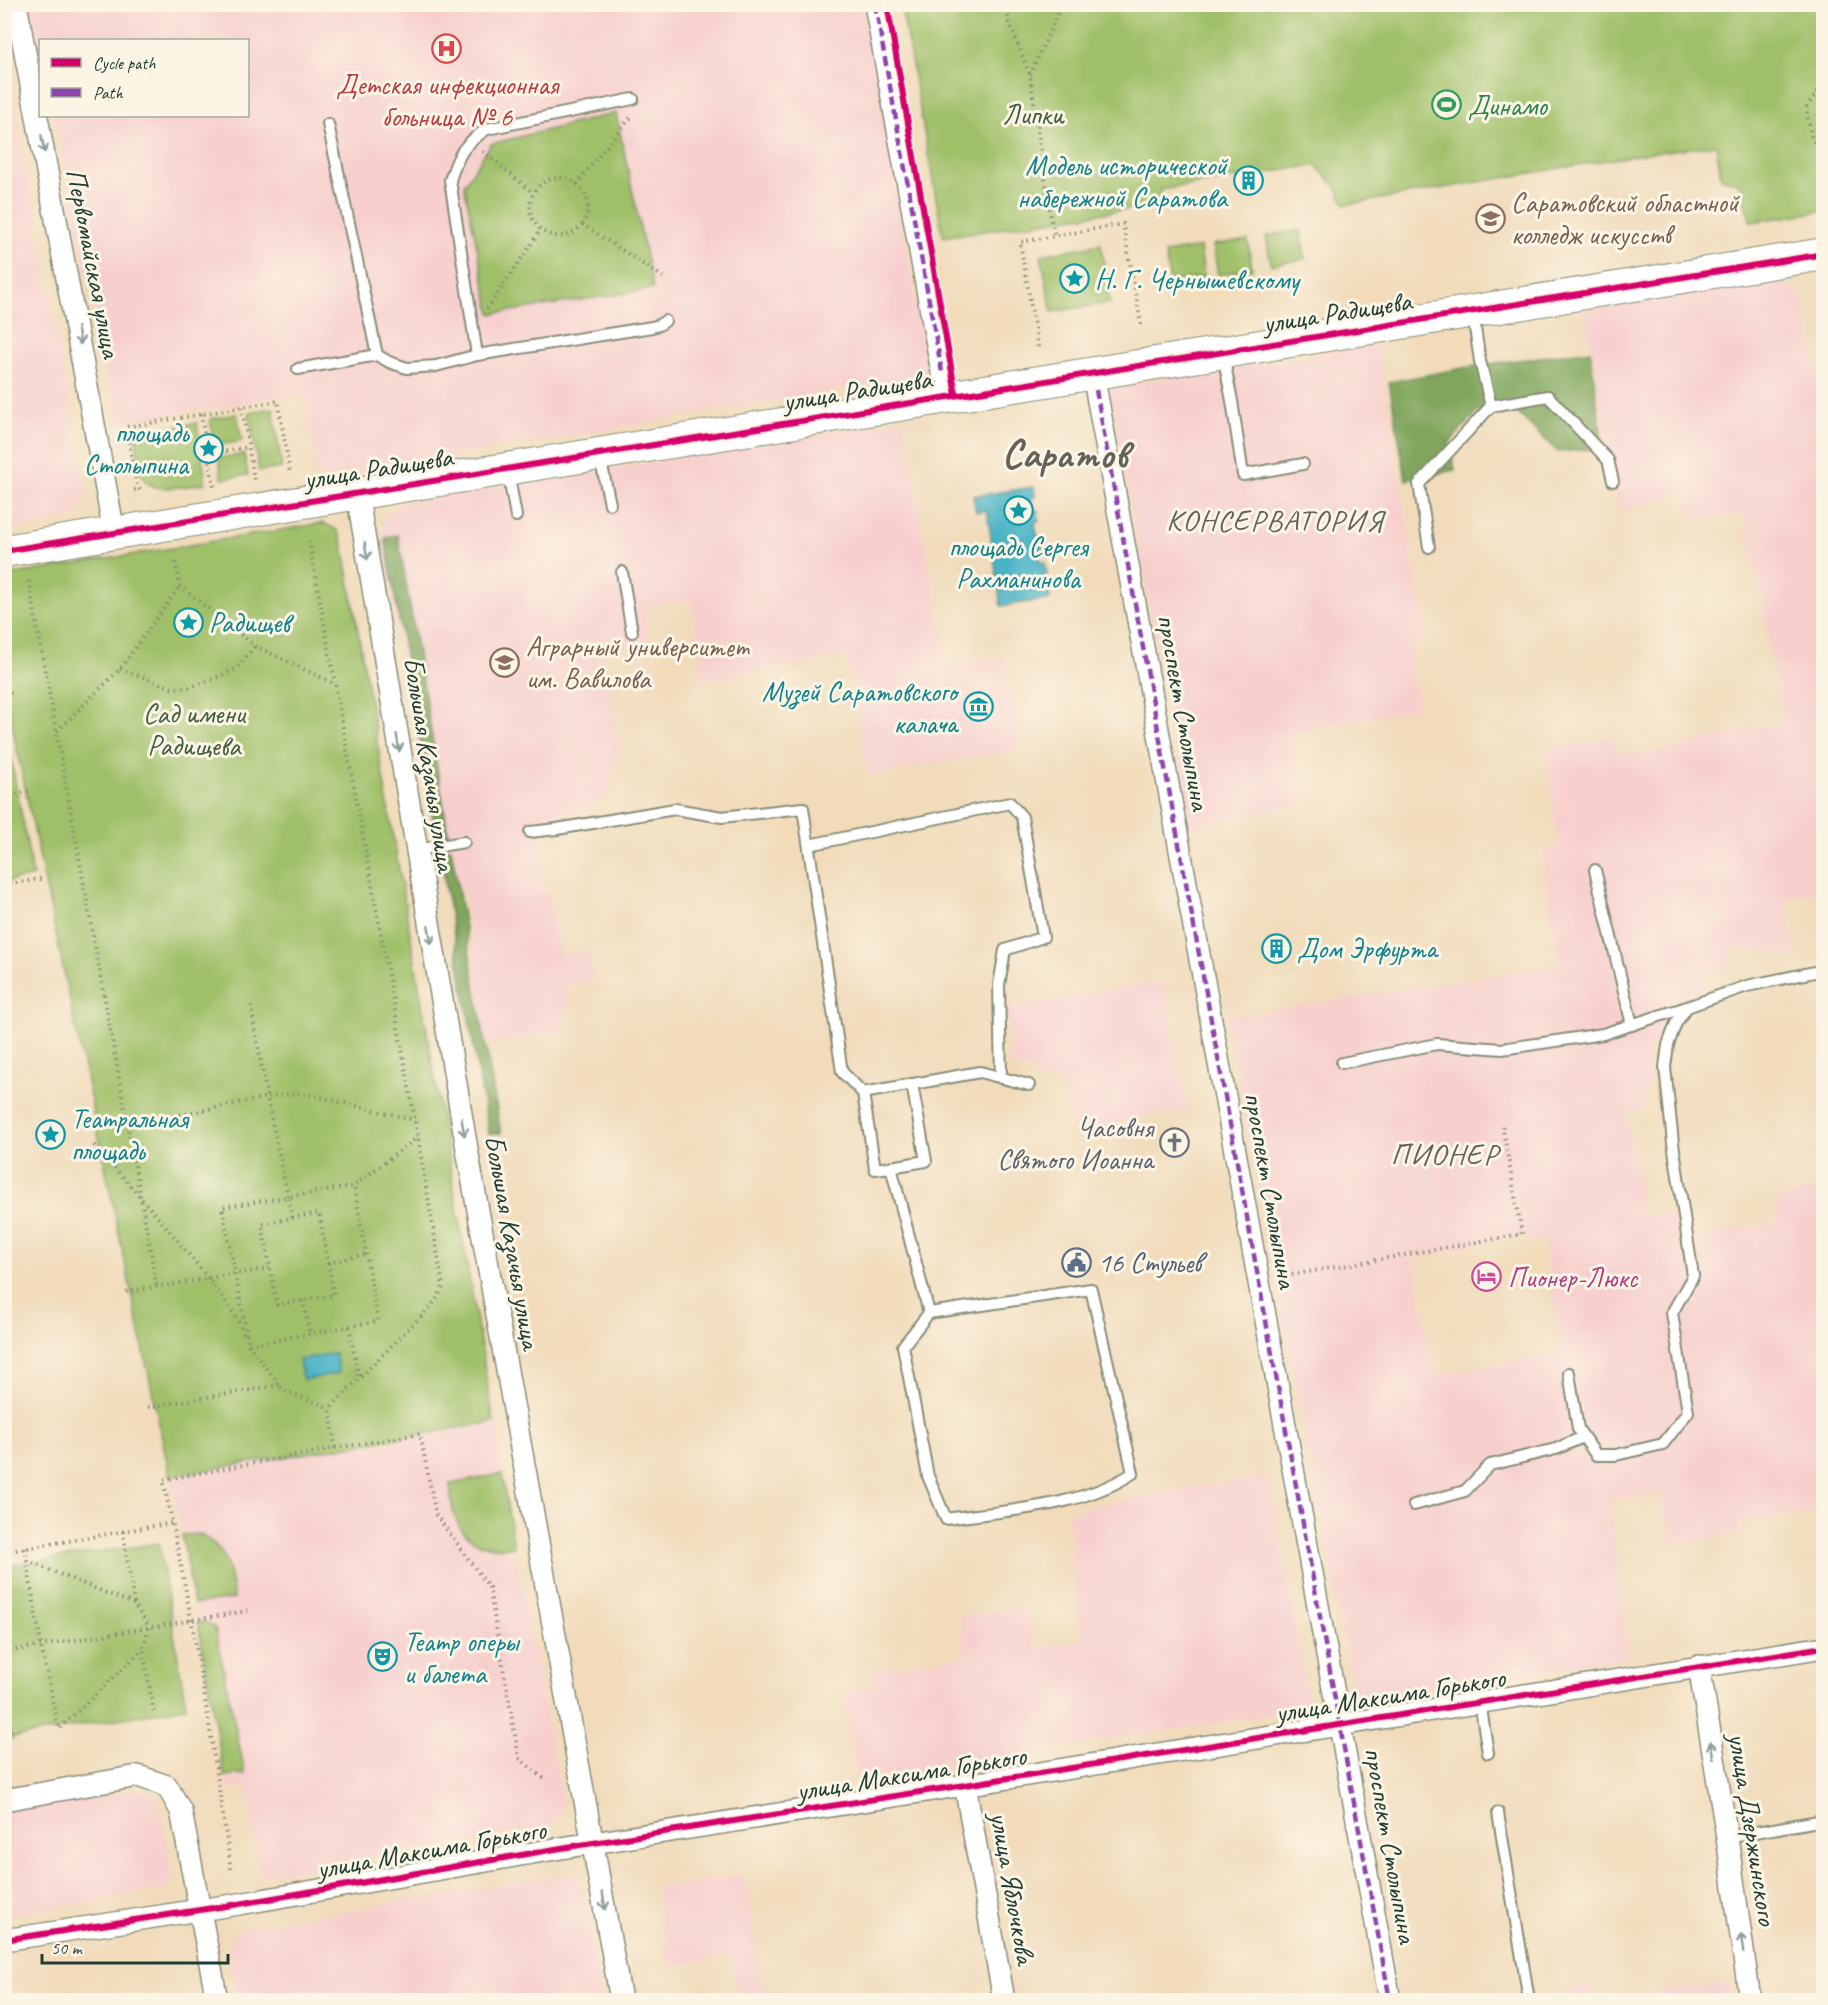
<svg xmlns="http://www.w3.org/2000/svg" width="1828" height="2005" font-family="Caveat,sans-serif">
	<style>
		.built { fill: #f7d0ce; fill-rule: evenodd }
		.green { fill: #9fbf68; stroke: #5f7e4e; stroke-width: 1.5 }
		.forest { fill: #7fa65c; stroke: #4f7248; stroke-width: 1.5 }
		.water { fill: #48b3c6; stroke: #34787d; stroke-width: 1.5 }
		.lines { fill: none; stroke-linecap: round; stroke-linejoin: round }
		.lane-casing { stroke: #888c78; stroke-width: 14 }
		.street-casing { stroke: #888c78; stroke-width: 24 }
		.secondary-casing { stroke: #888c78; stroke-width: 34 }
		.path { stroke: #888c78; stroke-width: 4; stroke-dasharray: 1.5 4.5; stroke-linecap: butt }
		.lane { stroke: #fff; stroke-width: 10 }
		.street { stroke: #fff; stroke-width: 21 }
		.secondary { stroke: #fff; stroke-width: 32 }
		.quiet { stroke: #8e44ad; stroke-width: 4.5; stroke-dasharray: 9 4.5; stroke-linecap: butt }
		.cycleway-casing { stroke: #fcf5e5; stroke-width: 10 }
		.cycleway { stroke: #d6006c; stroke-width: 6 }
		.oneway { stroke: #8f9e9a }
		.labels { text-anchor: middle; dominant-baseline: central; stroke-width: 6; stroke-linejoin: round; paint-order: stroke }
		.health-label { font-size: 28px; fill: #be3a42; stroke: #fcf5e5 }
		.leisure-label { font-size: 28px; fill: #27864d; stroke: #fcf5e5; text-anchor: start }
		.park-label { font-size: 28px; fill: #3f5e41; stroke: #fcf5e5 }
		.culture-label { font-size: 28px; fill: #0d838f; stroke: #fcf5e5; text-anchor: start }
		.education-label { font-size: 28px; fill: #785e54; stroke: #fcf5e5; text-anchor: start }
		.street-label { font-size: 28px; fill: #1f3d34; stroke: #fcf5e5 }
		.worship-label { font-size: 28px; fill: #5b616d; stroke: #fcf5e5; text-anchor: end }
		.service-label { font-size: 28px; fill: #4e5e75; stroke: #fcf5e5; text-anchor: start }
		.hotel-label { font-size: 28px; fill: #b23c85; stroke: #fcf5e5; text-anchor: start }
		.neighbourhood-label { font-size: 30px; letter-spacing: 1.5px; fill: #63625a; stroke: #fcf5e5 }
		.town-label { font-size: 40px; font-weight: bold; fill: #63625a; stroke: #fcf5e5 }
	</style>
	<rect width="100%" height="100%" fill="#fcf5e5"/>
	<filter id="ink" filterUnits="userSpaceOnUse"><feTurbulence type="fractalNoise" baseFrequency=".0167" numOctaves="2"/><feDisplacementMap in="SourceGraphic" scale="12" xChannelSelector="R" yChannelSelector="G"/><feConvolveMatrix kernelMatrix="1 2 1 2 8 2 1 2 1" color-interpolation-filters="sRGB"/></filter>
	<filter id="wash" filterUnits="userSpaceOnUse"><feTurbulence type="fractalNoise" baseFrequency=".008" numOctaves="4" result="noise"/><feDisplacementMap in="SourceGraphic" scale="24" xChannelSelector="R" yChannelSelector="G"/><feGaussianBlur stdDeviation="1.35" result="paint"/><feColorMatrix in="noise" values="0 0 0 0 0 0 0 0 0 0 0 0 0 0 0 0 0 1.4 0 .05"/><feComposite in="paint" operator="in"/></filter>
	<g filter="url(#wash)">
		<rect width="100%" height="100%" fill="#f1dbbb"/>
		<g class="built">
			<polygon points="30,5 863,5 929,374 323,478 317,470 305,392 286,397 117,422 53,116 248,116 248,40 40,40 40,54"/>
			<polygon points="4,52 86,493 78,514 59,521 5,531"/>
			<path d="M1772 281 1786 284 1794 288 1803 299 1823 411V892L1785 898 1796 956 1734 946 1728 947 1729 967 1701 972 1706 994 1671 1010 1657 1048 1646 1049 1652 1086 1645 1085V1109L1626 1113 1642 1216 1678 1214 1683 1239 1778 1223 1775 1198 1823 1189 1824 1463 1821 1466 1823 1511 1738 1522 1739 1534 1671 1544 1661 1492 1609 1501 1629 1658 1373 1698 1362 1695 1353 1688 1227 1017 1560 965 1542 851 1558 847 1547 750 1611 737 1618 755 1654 752 1783 721 1745 514 1692 520 1686 493 1620 511 1584 311ZM1521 1235 1530 1240H1544L1563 1353 1434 1375 1414 1259Z"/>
			<polygon points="1378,344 1425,640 1408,643 1419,708 1292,732 1304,804 1191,825 1109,388"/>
			<polygon points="902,420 949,667 1004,656 1022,749 868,775 847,655 704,681 690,600 643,607 647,644 605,652 619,748 609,794 582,811 536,820 545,876 538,878 541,893 548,893 561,955 588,950 594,980 567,986 571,1012 563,1014 564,1031 487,1044 463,891 444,895 381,532 384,520 391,510 406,502"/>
			<polygon points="1163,981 1187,1110 1072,1130 1066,1099 1058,1079 1039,1082 1033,1069 1008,1066 1011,1040 1006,1008"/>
			<polygon points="494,1422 514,1547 563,1804 561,1817 551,1826 259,1876 247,1786 226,1788 182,1535 170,1476"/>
			<polygon points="1269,1475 1307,1698 1302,1706 1295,1711 857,1779 844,1698 845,1691 873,1686 870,1670 965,1656 961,1616 1027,1607 1034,1647 1082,1641 1072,1564 1073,1541 1067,1513 1121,1500"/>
			<polygon points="132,1790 145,1792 158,1799 173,1879 169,1885 164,1889 5,1916 5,1811"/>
			<polygon points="565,1874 575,1876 583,1891 602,2000 238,2000 229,1950 232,1937 242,1928"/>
			<polygon points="744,1874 765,2000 739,2000 731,1955 668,1966 655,1888"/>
			<polygon points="5,1965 6,1965 13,2000 5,2000"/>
			<polygon points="1730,1982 1733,2000 1565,2000 1563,1991 1592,1986 1593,1996 1633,1996"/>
		</g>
		<g class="green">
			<polygon points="901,5 1823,5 1823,211 1751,222 1738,183 1721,178 1716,145 1648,153 1345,205 1336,187 1315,165 1160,190 1162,204 943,237"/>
			<polygon points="616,113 653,289 491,314 464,185 491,144"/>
			<polygon points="1301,230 1305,259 1271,265 1266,236"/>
			<polygon points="1248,240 1252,269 1218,275 1213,245"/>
			<polygon points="1101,244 1110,303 1052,312 1041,255"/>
			<polygon points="1200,247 1204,277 1170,282 1165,253"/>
			<polygon points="273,408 282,468 259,471 249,412"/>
			<polygon points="237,414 242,441 215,446 210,419"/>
			<path d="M197 423 206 483C189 485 149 497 142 475 138 462 137 446 135 433Z"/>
			<polygon points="244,454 248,475 222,479 219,458"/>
			<polygon points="323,523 337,530 343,544 494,1422 170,1476 5,693 4,576"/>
			<polygon points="4,721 33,876 5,882 4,882"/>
			<path d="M502 1474 514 1547C487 1549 466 1545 455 1517 451 1508 451 1494 450 1484Z"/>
			<path d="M199 1534C229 1549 229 1568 234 1599L194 1604 182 1535Z"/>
			<polygon points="159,1543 186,1707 5,1739 5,1566"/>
			<polygon points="198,1622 208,1623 215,1628 245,1774 224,1776"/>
		</g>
		<g class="forest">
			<polygon points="1590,350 1603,448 1558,452 1513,409 1477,412 1449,443 1455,470 1406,480 1389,382 1469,367"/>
			<polygon points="398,535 449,838 437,841 385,538"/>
			<polygon points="451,848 501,1133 489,1134 439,850"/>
		</g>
		<g class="water">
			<polygon points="1034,487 1035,497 1031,497 1033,510 1038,510 1039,521 1035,522 1037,536 1041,536 1043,549 1039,550 1041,563 1045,562 1047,575 1043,576 1045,591 1049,591 1050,599 1001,606 987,511 976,512 973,496"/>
			<polygon points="335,1353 339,1373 303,1380 299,1360"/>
		</g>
	</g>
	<g filter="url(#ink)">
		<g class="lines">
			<defs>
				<g id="lane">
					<polyline points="1473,315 1480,361 1491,406"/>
					<polyline points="377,355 389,362 407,368 436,366 477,355 652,327 659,325 665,321"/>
					<path d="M477 355 450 180C459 153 463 145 487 129L633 99"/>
					<polyline points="1223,355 1232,401 1243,475 1303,464"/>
					<polyline points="298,369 377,355 328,124"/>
					<polyline points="600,457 610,504"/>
					<polyline points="508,472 516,516"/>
					<polyline points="1429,547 1419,484 1491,406 1548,396 1608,460 1613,481"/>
					<polyline points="622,572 632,632"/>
					<polyline points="530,832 557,829 675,809 722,817 803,808 842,1072 863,1093 875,1169 891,1167 929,1313"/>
					<polyline points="809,845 1010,803 1022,817 1043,937 1005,950 999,985 1001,1078"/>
					<polyline points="416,850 464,842"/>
					<polyline points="1595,870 1632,1025"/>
					<polyline points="1342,1063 1437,1044 1502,1049 1603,1034 1687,1007"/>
					<polyline points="863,1093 980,1072 1029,1085"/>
					<polyline points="891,1167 926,1161 912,1084"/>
					<path d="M1091 1289 1133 1473C1080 1508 1007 1510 946 1519L928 1476 903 1346 929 1313Z"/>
					<polyline points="1569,1373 1578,1429 1596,1455 1616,1455 1663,1444 1688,1412 1672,1313 1693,1276 1673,1143 1665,1067 1668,1045 1676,1023 1687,1007 1747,986 1824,970"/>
					<polyline points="1414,1505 1465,1491 1490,1465 1556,1449 1583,1437"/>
					<polyline points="1480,1702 1488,1753"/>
					<polyline points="1498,1813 1529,2000"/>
					<polyline points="1727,1837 1824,1820"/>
				</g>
				<g id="street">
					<polyline points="16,4 114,532"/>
					<polyline points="875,4 942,372"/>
					<polyline points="1096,390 1390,2000"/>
					<polyline points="357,493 468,1155 621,2000"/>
					<polyline points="1699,1666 1727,1837 1750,2000"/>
					<polyline points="965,1785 1004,2000"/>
					<polyline points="4,1800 138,1776 167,1786 181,1811 217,2000"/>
					<polyline points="4,1940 239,1904 561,1848 965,1785 1824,1647"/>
				</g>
				<polyline id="secondary" points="4,551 1824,254"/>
			</defs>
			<use href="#lane" class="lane-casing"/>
			<use href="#street" class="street-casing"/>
			<use href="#secondary" class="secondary-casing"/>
			<g class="path">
				<polyline points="1006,4 1009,22 1030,75 1051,220 1055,236"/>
				<polyline points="1030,75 1062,4"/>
				<polyline points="1824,91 1818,92 1806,108 1812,140 1824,152"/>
				<polyline points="483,151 533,193"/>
				<circle cx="559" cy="207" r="29"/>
				<polyline points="576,184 631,117"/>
				<polyline points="582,224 663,277"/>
				<polyline points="487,309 541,230"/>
				<polyline points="1038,347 1020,242 1123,224 1142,329"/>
				<polyline points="242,407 254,480"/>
				<polyline points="201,414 214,487"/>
				<polyline points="208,454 249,447"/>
				<polyline points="134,490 140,490 136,482 126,427 278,401 290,474"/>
				<polyline points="309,541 335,683"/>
				<polyline points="176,562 180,586 255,646 335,684 415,1120 443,1287 435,1302 330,1408"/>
				<polyline points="29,581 157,1287"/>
				<polyline points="120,669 172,688 190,687 214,679 237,668 255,646"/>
				<polyline points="4,694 13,692"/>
				<polyline points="57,731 120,669 180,586"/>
				<polyline points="4,796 30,791"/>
				<polyline points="4,885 45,878"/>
				<polyline points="251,1006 267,1097 288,1197 222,1207 249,1345 378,1321 354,1186"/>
				<polyline points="127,1126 267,1097 303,1093 415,1120"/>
				<path d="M94 1145C128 1182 160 1219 191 1257 211 1282 234 1308 245 1337"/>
				<polyline points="292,1218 319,1213 334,1295 277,1305 262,1224 292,1218 288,1197 354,1186 418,1137"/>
				<polyline points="328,1263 366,1254"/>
				<polyline points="1280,1277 1522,1234 1502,1124"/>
				<polyline points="126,1292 271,1268"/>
				<polyline points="303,1300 310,1334"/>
				<polyline points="349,1327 359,1379"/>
				<polyline points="248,1344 283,1390 330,1408"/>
				<polyline points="148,1407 280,1385"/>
				<polyline points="335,1448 420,1434 436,1515 489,1587 519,1758 547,1781"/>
				<polyline points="123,1531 134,1604 149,1627 143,1649 154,1712"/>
				<polyline points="25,1548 27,1561"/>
				<polyline points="4,1552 172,1523"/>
				<polyline points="134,1604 27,1561 41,1646 59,1729 143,1649"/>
				<polyline points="4,1652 252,1610"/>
				<polyline points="4,1689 12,1737"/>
				<path d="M231 1869C212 1739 192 1609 163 1480L335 1448 330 1408"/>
			</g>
			<use href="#lane" class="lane"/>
			<use href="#street" class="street"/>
			<use href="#secondary" class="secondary"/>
			<g class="quiet">
				<polyline points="875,4 942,372"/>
				<polyline points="1096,390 1390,2000"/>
			</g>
			<defs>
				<g id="cycleway">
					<polyline points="887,4 956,395"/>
					<polyline points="4,551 1824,254"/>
					<polyline points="4,1940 239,1904 561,1848 965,1785 1824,1647"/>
				</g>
			</defs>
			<use href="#cycleway" class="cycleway-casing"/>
			<use href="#cycleway" class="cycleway"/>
		</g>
		<defs><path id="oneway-shaft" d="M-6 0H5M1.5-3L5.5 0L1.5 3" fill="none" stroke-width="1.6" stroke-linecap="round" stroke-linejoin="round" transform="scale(1.5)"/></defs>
		<g class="oneway">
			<use href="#oneway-shaft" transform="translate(43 144) rotate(79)"/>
			<use href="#oneway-shaft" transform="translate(79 336) rotate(79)"/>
			<use href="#oneway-shaft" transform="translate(366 551) rotate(81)"/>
			<use href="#oneway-shaft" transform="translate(398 743) rotate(81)"/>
			<use href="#oneway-shaft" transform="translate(430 935) rotate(80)"/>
			<use href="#oneway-shaft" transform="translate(463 1127) rotate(80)"/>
			<use href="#oneway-shaft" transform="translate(1712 1750) rotate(-100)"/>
			<use href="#oneway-shaft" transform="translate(604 1901) rotate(80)"/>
			<use href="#oneway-shaft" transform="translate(1742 1943) rotate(-98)"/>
		</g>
	</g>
	<defs>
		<symbol id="hospital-ring" viewBox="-11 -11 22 22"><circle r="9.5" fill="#fcf5e5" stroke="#e0444e" stroke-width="1.5"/><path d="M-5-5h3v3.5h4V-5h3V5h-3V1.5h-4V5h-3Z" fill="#e0444e"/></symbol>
		<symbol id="stadium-ring" viewBox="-11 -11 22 22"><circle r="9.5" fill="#fcf5e5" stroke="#2e9e5b" stroke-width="1.5"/><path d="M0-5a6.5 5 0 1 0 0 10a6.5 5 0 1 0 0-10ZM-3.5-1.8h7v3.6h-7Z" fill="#2e9e5b"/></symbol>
		<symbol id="building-ring" viewBox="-11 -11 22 22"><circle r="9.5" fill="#fcf5e5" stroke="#0f9aa8" stroke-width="1.5"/><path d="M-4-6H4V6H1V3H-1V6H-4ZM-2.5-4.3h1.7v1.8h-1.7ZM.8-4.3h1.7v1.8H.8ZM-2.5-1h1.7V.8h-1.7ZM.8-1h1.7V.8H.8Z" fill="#0f9aa8"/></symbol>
		<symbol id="university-ring" viewBox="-11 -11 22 22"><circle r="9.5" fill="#fcf5e5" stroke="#8d6e63" stroke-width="1.5"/><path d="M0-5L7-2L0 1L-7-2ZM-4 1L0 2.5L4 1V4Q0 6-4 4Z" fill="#8d6e63"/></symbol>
		<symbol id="sight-ring" viewBox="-11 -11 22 22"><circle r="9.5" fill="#fcf5e5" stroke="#0f9aa8" stroke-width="1.5"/><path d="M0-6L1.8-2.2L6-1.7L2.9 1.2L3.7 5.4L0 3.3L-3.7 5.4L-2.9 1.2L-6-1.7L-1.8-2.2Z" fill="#0f9aa8"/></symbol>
		<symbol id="museum-ring" viewBox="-11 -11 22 22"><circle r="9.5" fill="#fcf5e5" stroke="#0f9aa8" stroke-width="1.5"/><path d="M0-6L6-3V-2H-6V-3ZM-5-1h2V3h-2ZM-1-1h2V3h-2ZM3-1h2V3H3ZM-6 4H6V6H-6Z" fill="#0f9aa8"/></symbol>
		<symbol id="church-ring" viewBox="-11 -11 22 22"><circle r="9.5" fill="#fcf5e5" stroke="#6b7280" stroke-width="1.5"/><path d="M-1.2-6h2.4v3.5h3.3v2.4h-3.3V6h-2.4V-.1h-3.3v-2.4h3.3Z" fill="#6b7280"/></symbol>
		<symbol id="civic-ring" viewBox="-11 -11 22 22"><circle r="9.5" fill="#fcf5e5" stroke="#5c6f8a" stroke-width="1.5"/><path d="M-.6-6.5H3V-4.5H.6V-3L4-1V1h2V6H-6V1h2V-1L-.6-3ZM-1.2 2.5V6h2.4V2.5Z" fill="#5c6f8a"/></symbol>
		<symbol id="hotel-ring" viewBox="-11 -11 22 22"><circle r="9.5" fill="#fcf5e5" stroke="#d1479c" stroke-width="1.5"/><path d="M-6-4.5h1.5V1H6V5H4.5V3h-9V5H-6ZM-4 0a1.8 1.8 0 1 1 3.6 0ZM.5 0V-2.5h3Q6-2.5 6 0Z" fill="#d1479c"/></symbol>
		<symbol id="theatre-ring" viewBox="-11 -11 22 22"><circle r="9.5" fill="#fcf5e5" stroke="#0f9aa8" stroke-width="1.5"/><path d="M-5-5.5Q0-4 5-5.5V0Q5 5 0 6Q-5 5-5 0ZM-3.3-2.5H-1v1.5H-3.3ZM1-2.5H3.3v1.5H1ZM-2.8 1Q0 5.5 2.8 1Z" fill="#0f9aa8"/></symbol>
	</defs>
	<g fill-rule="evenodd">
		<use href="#hospital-ring" x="430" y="32" width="33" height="33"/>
		<use href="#stadium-ring" x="1430" y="88" width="33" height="33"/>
		<use href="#building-ring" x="1232" y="164" width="33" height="33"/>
		<use href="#university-ring" x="1474" y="202" width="33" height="33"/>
		<use href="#sight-ring" x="1058" y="262" width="33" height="33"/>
		<use href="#sight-ring" x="192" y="432" width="33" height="33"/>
		<use href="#sight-ring" x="1002" y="494" width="33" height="33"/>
		<use href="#sight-ring" x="172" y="606" width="33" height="33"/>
		<use href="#university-ring" x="488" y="646" width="33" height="33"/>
		<use href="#museum-ring" x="962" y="690" width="33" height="33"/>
		<use href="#building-ring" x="1260" y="932" width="33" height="33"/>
		<use href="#sight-ring" x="34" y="1118" width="33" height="33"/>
		<use href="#church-ring" x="1158" y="1126" width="33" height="33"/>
		<use href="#civic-ring" x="1060" y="1246" width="33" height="33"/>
		<use href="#hotel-ring" x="1470" y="1260" width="33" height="33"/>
		<use href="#theatre-ring" x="366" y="1640" width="33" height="33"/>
	</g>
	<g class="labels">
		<g class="health-label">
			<text x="447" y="84">Детская инфекционная<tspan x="447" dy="32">больница № 6</tspan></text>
		</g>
		<g class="leisure-label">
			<text x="1468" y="105">Динамо</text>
		</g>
		<g class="park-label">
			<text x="1033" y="114">Липки</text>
			<text x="194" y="713">Сад имени<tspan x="194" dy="32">Радищева</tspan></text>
		</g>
		<g class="culture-label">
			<text x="1227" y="165" text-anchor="end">Модель исторической<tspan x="1227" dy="32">набережной Саратова</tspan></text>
			<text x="1095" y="279">Н. Г. Чернышевскому</text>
			<text x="188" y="432" text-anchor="end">площадь<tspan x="188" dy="32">Столыпина</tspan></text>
			<text x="1018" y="546" text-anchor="middle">площадь Сергея<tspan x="1018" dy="32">Рахманинова</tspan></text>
			<text x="209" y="622">Радищев</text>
			<text x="957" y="691" text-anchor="end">Музей Саратовского<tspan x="957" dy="32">калача</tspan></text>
			<text x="1297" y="948">Дом Эрфурта</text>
			<text x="71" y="1118">Театральная<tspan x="71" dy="32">площадь</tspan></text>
			<text x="404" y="1641">Театр оперы<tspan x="404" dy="32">и балета</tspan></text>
		</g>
		<g class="education-label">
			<text x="1511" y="202">Саратовский областной<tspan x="1511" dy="32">колледж искусств</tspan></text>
			<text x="526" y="646">Аграрный университет<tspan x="526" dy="32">им. Вавилова</tspan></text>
		</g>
		<g class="street-label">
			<text transform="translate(94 263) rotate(79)">Первомайская улица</text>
			<text transform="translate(1337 312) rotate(-9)">улица Радищева</text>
			<text transform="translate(857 390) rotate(-9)">улица Радищева</text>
			<text transform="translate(378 468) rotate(-9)">улица Радищева</text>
			<text transform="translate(1184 712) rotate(80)">проспект Столыпина</text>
			<text transform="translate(430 764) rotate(81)">Большая Казачья улица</text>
			<text transform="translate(1271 1190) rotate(80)">проспект Столыпина</text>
			<text transform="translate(513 1242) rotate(80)">Большая Казачья улица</text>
			<text transform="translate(1390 1695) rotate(-9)">улица Максима Горького</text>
			<text transform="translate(911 1773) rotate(-9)">улица Максима Горького</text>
			<text transform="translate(1753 1829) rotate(81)">улица Дзержинского</text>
			<text transform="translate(1391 1845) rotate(80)">проспект Столыпина</text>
			<text transform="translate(431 1849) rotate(-10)">улица Максима Горького</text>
			<text transform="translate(1013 1888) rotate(80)">улица Яблочкова</text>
		</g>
		<g class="worship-label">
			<text x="1153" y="1127">Часовня<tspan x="1153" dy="32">Святого Иоанна</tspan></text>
		</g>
		<g class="service-label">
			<text x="1098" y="1262">16 Стульев</text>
		</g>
		<g class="hotel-label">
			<text x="1508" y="1277">Пионер-Люкс</text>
		</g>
		<g class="neighbourhood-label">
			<text x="1275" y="520">КОНСЕРВАТОРИЯ</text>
			<text x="1445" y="1154">ПИОНЕР</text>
		</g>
		<g class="town-label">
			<text x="1065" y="454">Саратов</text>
		</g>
	</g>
	<rect width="1828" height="2005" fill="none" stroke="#fcf5e5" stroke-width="24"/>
	<rect x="39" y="39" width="210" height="78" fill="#fcf5e5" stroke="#a4ab9e" stroke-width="1.5"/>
	<rect x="51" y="58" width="30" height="9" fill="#d6006c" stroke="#a4ab9e" stroke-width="1.5"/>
	<text x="93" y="69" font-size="18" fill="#1f3d34">Cycle path</text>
	<rect x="51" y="88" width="30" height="9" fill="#8e44ad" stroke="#a4ab9e" stroke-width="1.5"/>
	<text x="93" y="99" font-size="18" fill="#1f3d34">Path</text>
	<path d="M42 1954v9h186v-9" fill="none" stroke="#1f3d34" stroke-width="3"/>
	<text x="51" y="1954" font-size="18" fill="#1f3d34" stroke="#fcf5e5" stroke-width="4.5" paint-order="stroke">50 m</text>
</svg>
